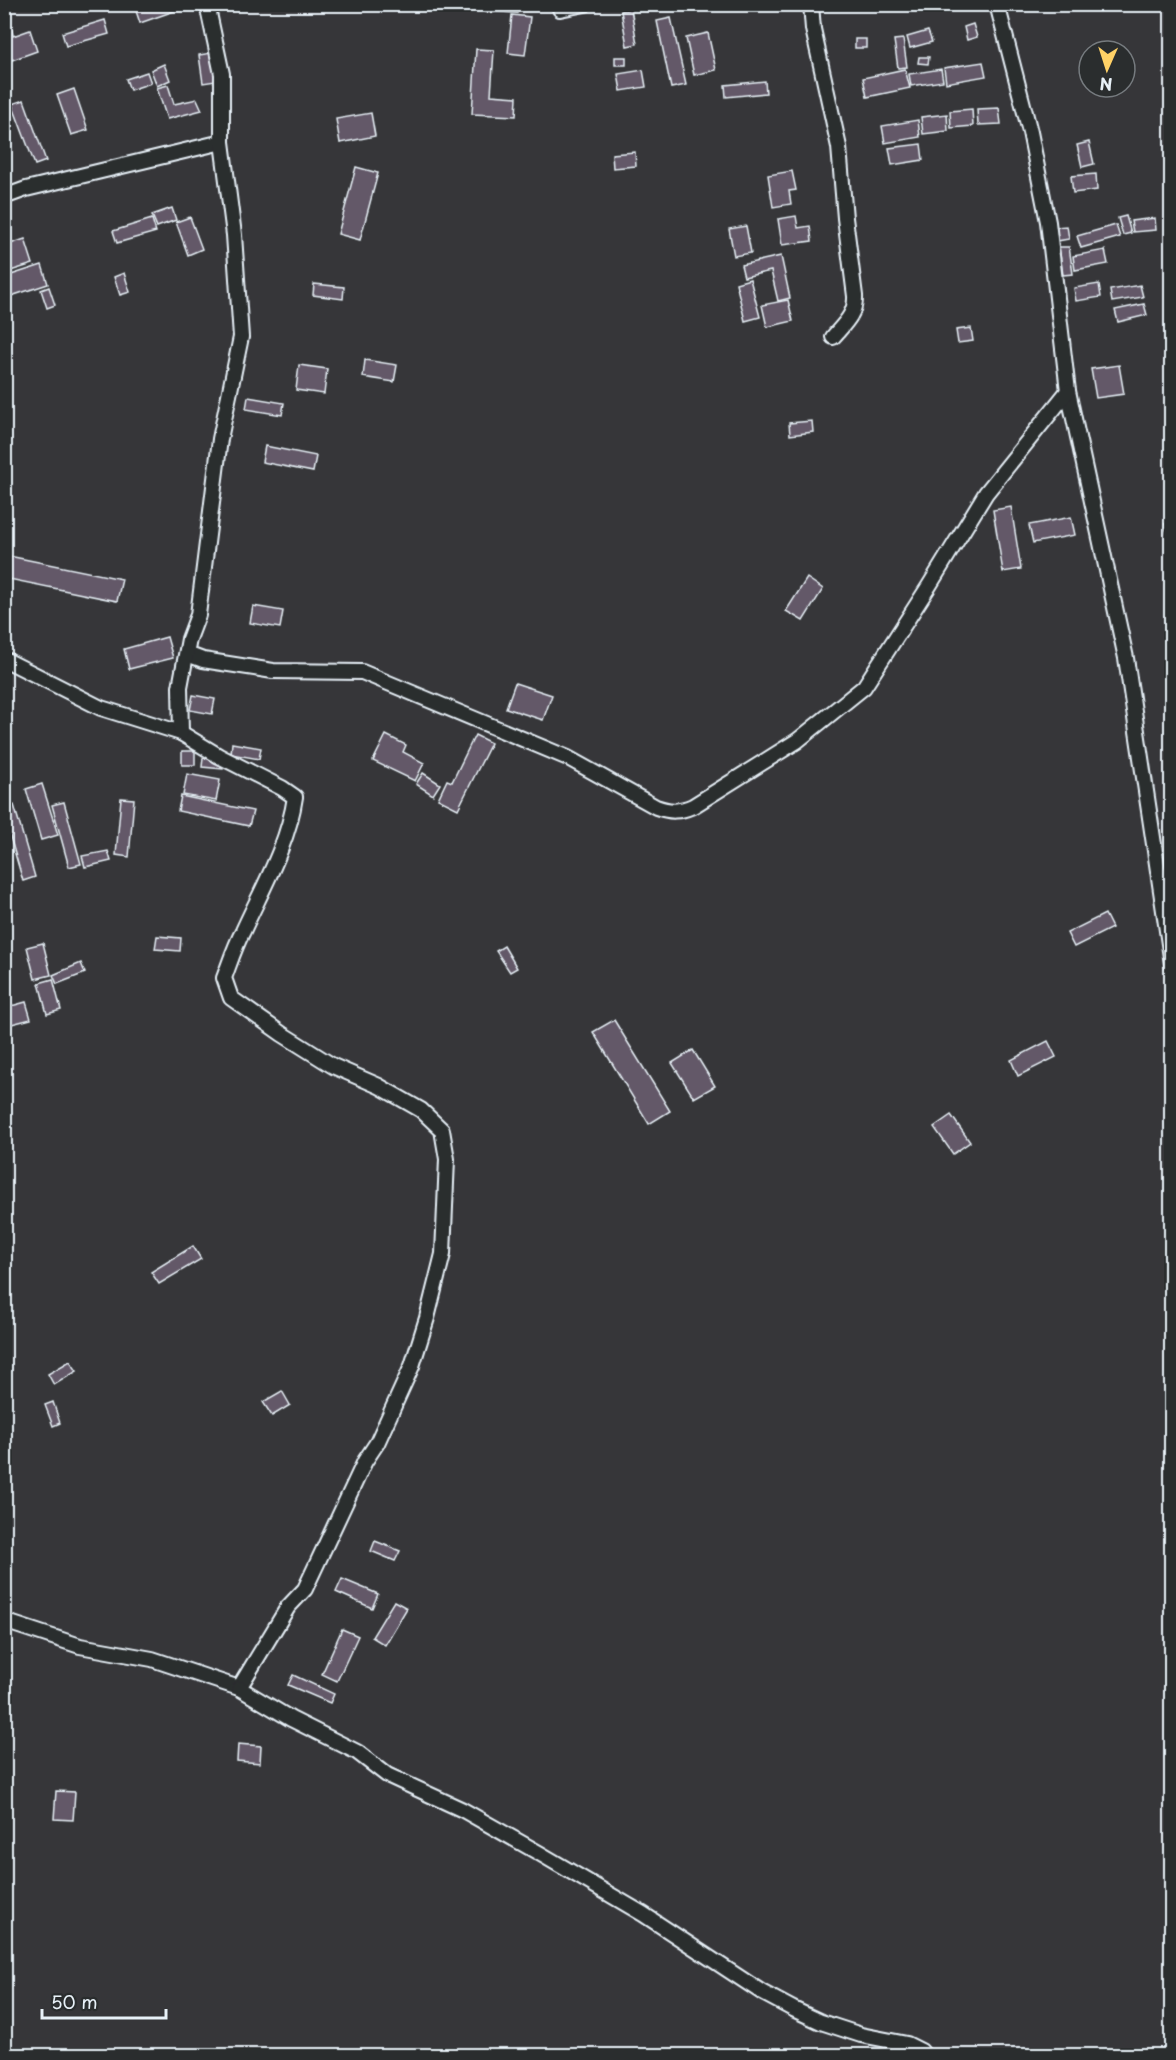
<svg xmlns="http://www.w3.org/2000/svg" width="1176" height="2060" font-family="'Playpen Sans',sans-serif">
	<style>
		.building { fill: #645967; stroke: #e8f1f8; stroke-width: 1.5 }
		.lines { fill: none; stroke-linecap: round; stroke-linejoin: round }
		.minor-casing { stroke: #e8f1f8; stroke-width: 18 }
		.minor { stroke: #2a2d2e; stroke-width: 14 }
	</style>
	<rect width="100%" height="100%" fill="#363639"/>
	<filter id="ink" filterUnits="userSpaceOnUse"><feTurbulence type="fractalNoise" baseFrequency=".0167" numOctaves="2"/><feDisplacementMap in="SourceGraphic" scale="12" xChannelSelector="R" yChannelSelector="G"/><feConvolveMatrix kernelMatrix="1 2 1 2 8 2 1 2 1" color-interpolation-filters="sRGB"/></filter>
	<g filter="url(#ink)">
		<g class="building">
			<polygon points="155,4 194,4 140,23 136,11"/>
			<polygon points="485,4 517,4 517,13 484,11"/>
			<polygon points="1064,4 1092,4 1065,9"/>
			<polygon points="631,9 637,44 627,46 621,11"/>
			<polygon points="512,15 530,17 525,55 508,53"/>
			<polygon points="671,18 686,85 671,88 657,21"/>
			<polygon points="105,20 109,34 66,46 62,33"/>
			<polygon points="973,24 977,37 967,40 964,27"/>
			<polygon points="12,30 13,36 30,30 37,51 12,60 4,41 4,33"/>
			<polygon points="928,31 932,42 910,48 907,37"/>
			<polygon points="708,33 716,70 694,75 686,38"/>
			<rect x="855" y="39" width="11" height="9"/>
			<polygon points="903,39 907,67 898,68 894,40"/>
			<polygon points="476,49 494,50 491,95 517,97 516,116 472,114"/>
			<polygon points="211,53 216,81 203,83 199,55"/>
			<rect x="615" y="57" width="11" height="8"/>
			<polygon points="919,57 929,57 928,64 918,63"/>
			<polygon points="983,62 986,76 946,83 944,68"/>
			<polygon points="164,64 170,80 157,86 151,70"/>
			<polygon points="905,69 910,88 867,97 863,78"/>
			<polygon points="941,69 943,81 911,86 909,74"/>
			<polygon points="643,70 646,87 621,91 618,74"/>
			<polygon points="147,72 151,83 130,90 126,79"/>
			<polygon points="765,81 766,93 726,97 725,85"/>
			<polygon points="168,85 174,104 197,99 202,110 167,119 157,88"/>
			<polygon points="74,89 88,130 71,135 57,95"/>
			<polygon points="24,100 46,161 35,165 12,104"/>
			<polygon points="999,108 1001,124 978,125 977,109"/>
			<polygon points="972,109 973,126 951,128 950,111"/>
			<polygon points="371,113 375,136 340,143 336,119"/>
			<polygon points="947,114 948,131 923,134 921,117"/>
			<polygon points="918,120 920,137 885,143 882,126"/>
			<polygon points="1089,142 1094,164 1082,167 1077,145"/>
			<polygon points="921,144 923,160 892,165 889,148"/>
			<polygon points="635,152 636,166 613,168 612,154"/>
			<polygon points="356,167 378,173 360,240 338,234"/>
			<polygon points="792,171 796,190 789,191 791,204 773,207 768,175"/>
			<polygon points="1096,174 1097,190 1073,193 1071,176"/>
			<polygon points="172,208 176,220 157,227 152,215"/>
			<polygon points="796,216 798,228 810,226 812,241 782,245 778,219"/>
			<polygon points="1126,216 1131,233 1123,235 1118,218"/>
			<polygon points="190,217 202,249 188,255 176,222"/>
			<polygon points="1155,218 1156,230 1133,232 1131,221"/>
			<polygon points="152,219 156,232 117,243 113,231"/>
			<polygon points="1116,225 1120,237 1081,248 1077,236"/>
			<polygon points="746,226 751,253 734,256 729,229"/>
			<polygon points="1067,226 1069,239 1057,241 1056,227"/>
			<polygon points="25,239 33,264 4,273 4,246"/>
			<polygon points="1059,247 1069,247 1073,274 1063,275"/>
			<polygon points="1105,250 1108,264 1075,270 1073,256"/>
			<polygon points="781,256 790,298 778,301 771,271 744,277 741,265"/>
			<polygon points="42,265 48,284 11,296 5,277"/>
			<polygon points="124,273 130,292 120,295 114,277"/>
			<polygon points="750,279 760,317 745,321 736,283"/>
			<polygon points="314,284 344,287 343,299 313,295"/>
			<polygon points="1099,284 1101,297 1076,301 1074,288"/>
			<polygon points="1140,285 1143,297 1112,302 1110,290"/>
			<polygon points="49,287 55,305 47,308 41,290"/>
			<polygon points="788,300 793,321 767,327 762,305"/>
			<polygon points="1144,304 1147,315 1118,322 1115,310"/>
			<polygon points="971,328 973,341 958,343 956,330"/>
			<polygon points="365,360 397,365 394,382 363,377"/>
			<polygon points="299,365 327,369 324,394 296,390"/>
			<polygon points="1119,365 1124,394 1096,398 1091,369"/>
			<polygon points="248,397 284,403 282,415 246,409"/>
			<polygon points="812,421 813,432 790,435 789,423"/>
			<polygon points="265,446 316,456 313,472 262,462"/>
			<polygon points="1011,507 1021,569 1003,572 993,510"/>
			<polygon points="1071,517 1075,535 1033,543 1029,525"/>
			<polygon points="1172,523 1172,555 1165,524"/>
			<polygon points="4,555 122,579 117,601 4,578"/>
			<polygon points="807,578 823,589 803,621 786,611"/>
			<polygon points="253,606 283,611 280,628 250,623"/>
			<polygon points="167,637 173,658 129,669 124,649"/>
			<polygon points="515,683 552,695 543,720 506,708"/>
			<polygon points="193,695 215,699 212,714 190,710"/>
			<polygon points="386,735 406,745 403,752 424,763 415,781 373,761"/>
			<polygon points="475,735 491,743 458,809 438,799 447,780 452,782"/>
			<polygon points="232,743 261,748 259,759 231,754"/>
			<rect x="182" y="751" width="13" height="14"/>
			<polygon points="203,758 224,760 223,769 202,767"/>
			<polygon points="423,773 440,784 433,795 416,784"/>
			<polygon points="187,774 220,780 216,801 183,795"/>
			<polygon points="42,784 58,835 41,840 26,789"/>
			<polygon points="181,796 253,811 249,826 178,811"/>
			<polygon points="121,798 134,799 129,857 116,855"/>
			<polygon points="64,802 81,864 69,867 52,805"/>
			<polygon points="14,805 35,877 23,881 4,816 4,807"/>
			<polygon points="108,851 111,861 85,867 82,856"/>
			<polygon points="1105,914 1112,928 1074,947 1067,933"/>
			<polygon points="157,936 181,938 180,951 155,949"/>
			<polygon points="43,943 51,975 35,979 27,947"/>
			<polygon points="504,946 517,968 510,972 496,951"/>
			<polygon points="81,963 85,973 57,984 53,975"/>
			<polygon points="53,979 61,1010 47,1014 39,983"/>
			<polygon points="26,1002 31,1019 4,1026 4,1008"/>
			<polygon points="614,1020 670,1111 649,1124 593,1032"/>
			<polygon points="1048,1041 1056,1057 1018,1076 1011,1060"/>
			<polygon points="693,1050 715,1086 694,1098 672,1063"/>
			<polygon points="951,1115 970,1142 953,1154 934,1127"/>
			<polygon points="193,1246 201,1259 159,1284 151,1272"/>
			<polygon points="70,1361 77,1371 54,1385 48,1374"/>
			<polygon points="282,1391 290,1405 272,1416 263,1402"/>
			<polygon points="53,1402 60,1423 53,1426 45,1405"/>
			<polygon points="375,1541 400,1551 395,1561 371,1551"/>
			<polygon points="342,1579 378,1594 372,1608 336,1592"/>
			<polygon points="394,1601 407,1608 385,1645 372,1637"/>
			<polygon points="342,1629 358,1636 337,1681 322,1674"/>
			<polygon points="293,1675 334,1694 330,1703 288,1685"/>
			<polygon points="238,1744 261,1746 260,1763 237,1761"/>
			<polygon points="56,1791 75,1792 73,1820 54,1819"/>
		</g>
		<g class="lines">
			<defs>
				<g id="minor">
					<path d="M811 4 813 29 839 147 845 218 855 296C856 314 844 324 833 337"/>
					<polyline points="997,4 1030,132 1048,222 1068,391 1126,658 1172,964"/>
					<polyline points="560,9 585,4"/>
					<polyline points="4,197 26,189 222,142"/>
					<path d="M187 654 203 660 273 671 362 672 568 758 656 807C670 812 679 812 693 806L797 741 864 687 929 586 986 493 1068 391"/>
					<path d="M4 659 101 708 181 733 219 756 282 788 295 797C288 845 263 887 243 931 235 946 230 962 224 978L231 998 282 1034 333 1066 379 1086 421 1110 442 1130 447 1159 443 1254 427 1318 412 1366 377 1443 365 1461 305 1589 288 1607 239 1688 152 1659 80 1646 4 1621"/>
					<polyline points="181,733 180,687 189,639 198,615 220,439 241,337 234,235 222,142 222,74 207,4"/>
					<polyline points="239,1688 291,1719 357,1752 387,1775 463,1810 539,1853 643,1914 763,1993 793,2009 821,2022 861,2035 907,2044 921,2051 925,2056"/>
				</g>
			</defs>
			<use href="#minor" class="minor-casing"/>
			<use href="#minor" class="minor"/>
		</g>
	</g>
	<rect width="1176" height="2060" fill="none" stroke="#2a2d2e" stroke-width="24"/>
	<rect x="12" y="12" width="1152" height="2036" fill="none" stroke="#e8f1f8" stroke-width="2" filter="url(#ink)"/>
	<g transform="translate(1107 69) rotate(183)"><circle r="28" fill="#2a2d2e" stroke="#767b7f" stroke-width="1.5"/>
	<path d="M0-4.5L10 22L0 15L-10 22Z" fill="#ffd166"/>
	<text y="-9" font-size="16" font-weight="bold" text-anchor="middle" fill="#e8f1f8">N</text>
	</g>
	<path d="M42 2009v9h124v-9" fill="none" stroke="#e8f1f8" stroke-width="3"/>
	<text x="51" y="2009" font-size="18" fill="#e8f1f8" stroke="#2a2d2e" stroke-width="4.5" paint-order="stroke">50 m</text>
</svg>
